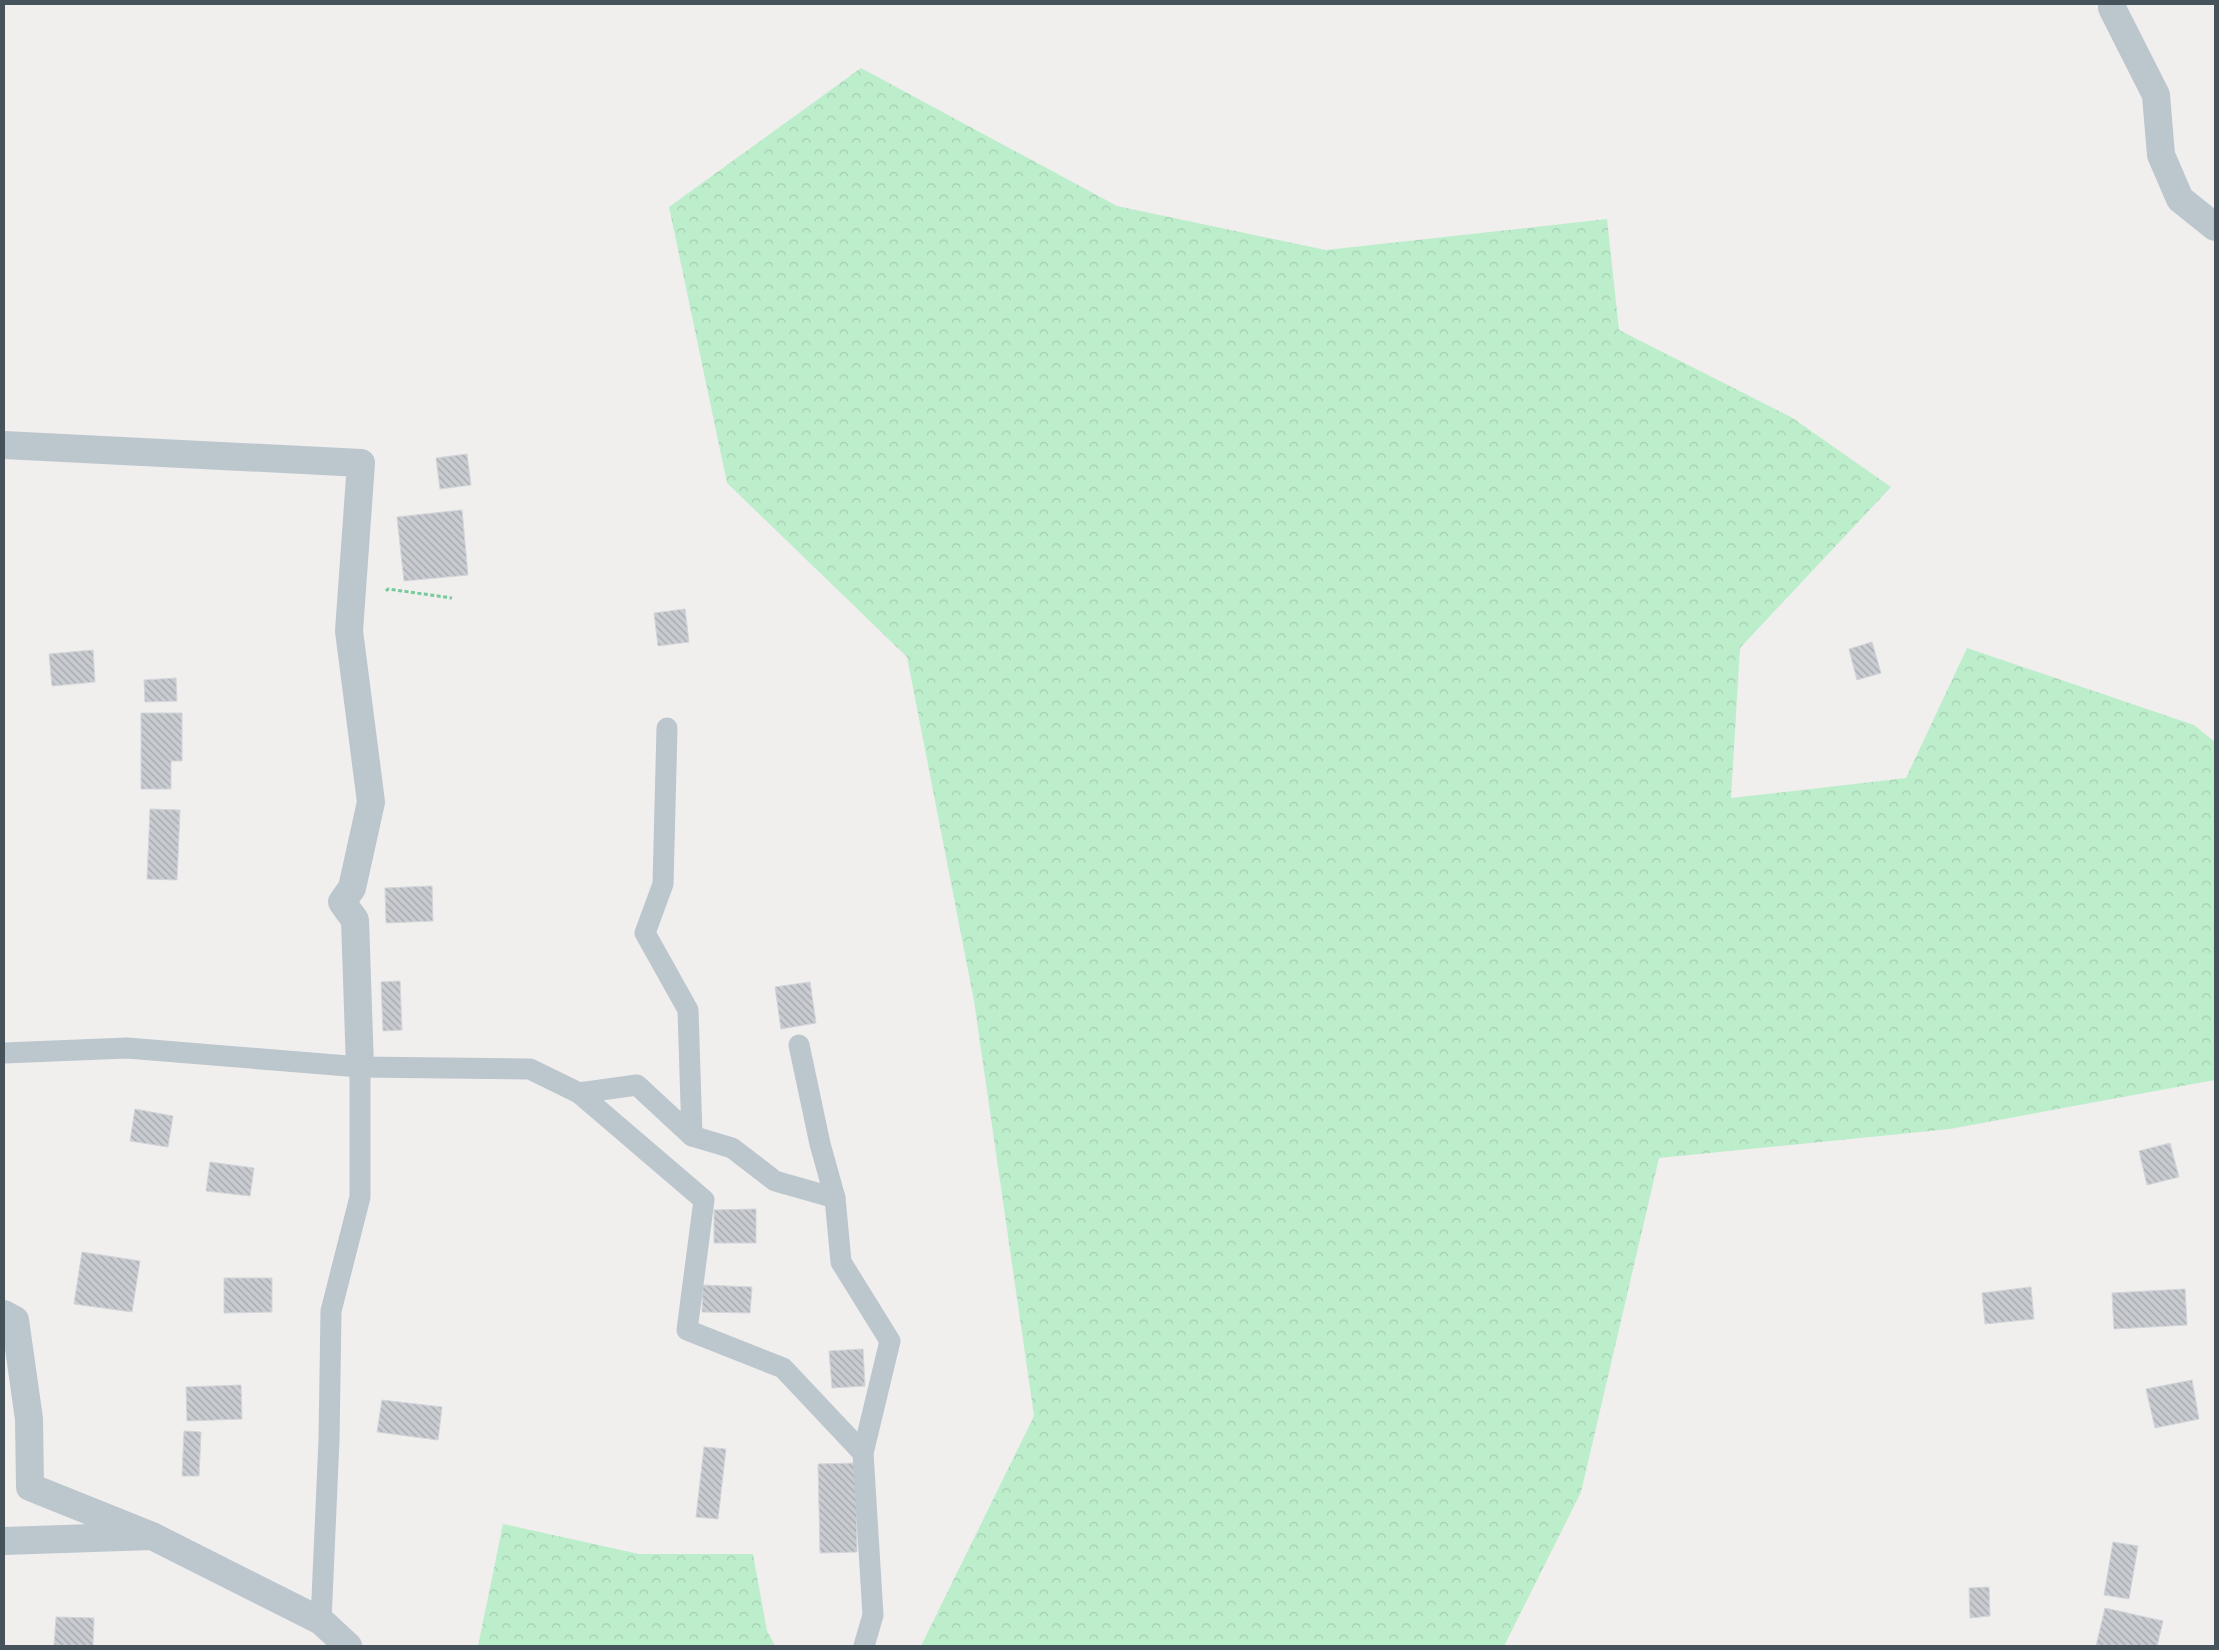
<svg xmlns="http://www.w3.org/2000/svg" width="2219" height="1650" font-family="Jost,sans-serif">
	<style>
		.forest { fill: url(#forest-crowns) }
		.building { fill: url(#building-back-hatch); stroke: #d2d5d9 }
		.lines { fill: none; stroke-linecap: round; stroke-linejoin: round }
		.path { stroke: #75cb9b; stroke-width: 3; stroke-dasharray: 4 2.5; stroke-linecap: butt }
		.lane { stroke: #bcc6cd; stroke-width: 21 }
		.street { stroke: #bcc6cd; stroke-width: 28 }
	</style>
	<defs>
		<pattern id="forest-crowns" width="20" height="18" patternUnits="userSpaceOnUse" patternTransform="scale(1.25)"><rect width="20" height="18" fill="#bdeecc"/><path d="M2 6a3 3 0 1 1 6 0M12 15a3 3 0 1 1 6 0" fill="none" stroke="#a4ceb1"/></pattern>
		<pattern id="building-back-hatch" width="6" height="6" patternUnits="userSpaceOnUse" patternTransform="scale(1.25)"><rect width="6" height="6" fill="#c8ccd1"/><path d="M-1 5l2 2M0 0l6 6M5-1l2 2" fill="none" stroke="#a4a8ad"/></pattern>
	</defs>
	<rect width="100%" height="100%" fill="#f1eeee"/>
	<g class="forest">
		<polygon points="861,68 1117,206 1326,250 1607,219 1619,330 1791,417 1891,487 1740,648 1731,798 1906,778 1967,648 2194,725 2215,742 2215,1080 1950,1129 1659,1158 1581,1492 1504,1646 921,1646 1034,1416 974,1001 907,657 727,483 669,207"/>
		<polygon points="503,1524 639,1554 753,1554 767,1631 775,1646 478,1646"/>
	</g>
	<g class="building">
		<polygon points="467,454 471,485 440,489 436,458"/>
		<polygon points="462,510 468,575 404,581 397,517"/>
		<polygon points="685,609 689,642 658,646 654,613"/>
		<polygon points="1872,642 1881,673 1857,680 1849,649"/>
		<polygon points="93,650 95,682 52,686 49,654"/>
		<polygon points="176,678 177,701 145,702 144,680"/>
		<polygon points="141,713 182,713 182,761 171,761 171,789 141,789"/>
		<polygon points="150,809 180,810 177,880 147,879"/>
		<polygon points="432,886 433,921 386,923 385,888"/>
		<polygon points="400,981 402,1030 383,1031 381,982"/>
		<polygon points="810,982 816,1023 781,1029 775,987"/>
		<polygon points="135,1109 173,1116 168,1147 130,1141"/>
		<polygon points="2170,1143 2179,1177 2147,1185 2139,1151"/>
		<polygon points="210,1162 254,1168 250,1196 206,1191"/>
		<polygon points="756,1209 756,1243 714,1243 714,1210"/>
		<polygon points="82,1252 140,1261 132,1312 74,1304"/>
		<polygon points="224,1278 272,1278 272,1312 224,1313"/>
		<polygon points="703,1285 752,1287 750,1313 702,1312"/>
		<polygon points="2031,1287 2034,1319 1985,1324 1982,1293"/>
		<polygon points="2185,1289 2187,1325 2114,1329 2112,1293"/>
		<polygon points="863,1349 865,1386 832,1388 829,1351"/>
		<polygon points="2192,1380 2199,1419 2155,1428 2146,1389"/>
		<polygon points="241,1385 242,1419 187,1421 186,1387"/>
		<polygon points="382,1400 442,1407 438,1440 377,1432"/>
		<polygon points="184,1431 201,1432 199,1476 182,1476"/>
		<polygon points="704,1447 726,1449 718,1519 696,1517"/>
		<polygon points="856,1463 857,1552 820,1553 818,1464"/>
		<polygon points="2113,1542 2138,1546 2129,1599 2104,1595"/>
		<polygon points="1989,1587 1990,1616 1970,1618 1969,1588"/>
		<polygon points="2105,1608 2163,1621 2157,1646 2096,1646"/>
		<polygon points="56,1617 94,1618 93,1646 54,1646"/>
	</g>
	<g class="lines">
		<polyline class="path" points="386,591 388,589 452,598"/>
		<g class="lane">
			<polyline points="799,1045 820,1144 835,1198"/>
			<polyline points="4,1053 127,1048 360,1067 530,1069 579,1093 637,1085 692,1136 688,1010 645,933 663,884 667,728"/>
			<polyline points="579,1093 704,1200 687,1330 783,1368 863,1453"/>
			<polyline points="692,1136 732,1148 775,1181 835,1198 841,1262 890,1341 863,1453 873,1615 864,1646"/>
			<polyline points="321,1621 329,1440 331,1311 360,1197 360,1067"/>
		</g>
		<g class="street">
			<polyline points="2112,4 2112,8 2156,95 2161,155 2180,199 2215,227"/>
			<polyline points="4,445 361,463 349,631 371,802 352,888 342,902 355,920 360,1067"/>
			<polyline points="4,1314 15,1320 29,1419 30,1487 152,1536 4,1541"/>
			<polyline points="152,1536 321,1621 348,1646"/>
		</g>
	</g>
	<rect width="2219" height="1650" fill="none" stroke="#46535b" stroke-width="10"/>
</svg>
